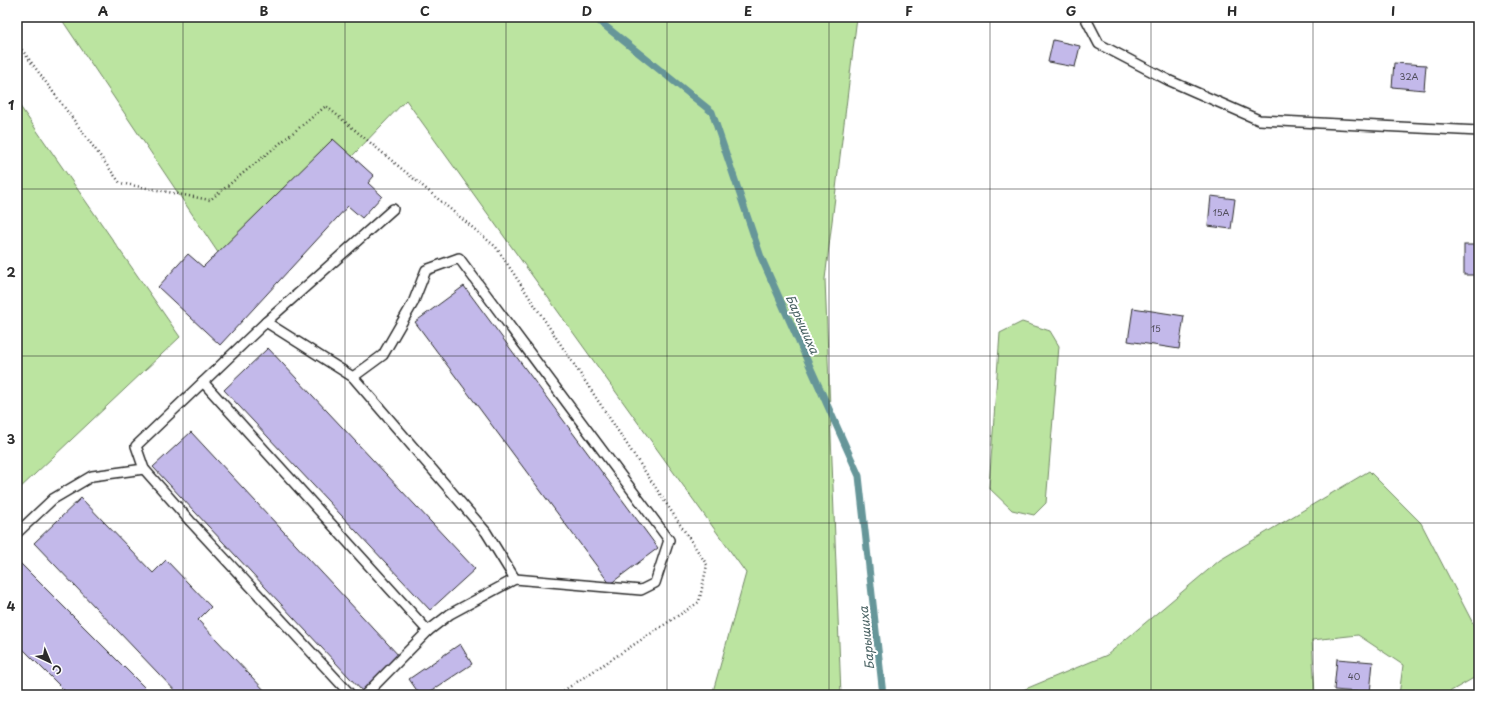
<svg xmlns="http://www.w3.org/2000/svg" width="1496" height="712" font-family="'Playpen Sans',sans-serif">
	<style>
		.green { fill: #bbe4a0; stroke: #738866 }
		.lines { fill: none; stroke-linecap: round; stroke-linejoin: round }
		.stream { stroke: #669699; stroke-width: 7 }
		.building { fill: #c3b9ea; stroke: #2b2b2b }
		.lane-casing { stroke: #2b2b2b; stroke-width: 12 }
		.path { stroke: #2b2b2b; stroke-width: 2.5; stroke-dasharray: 1 3; stroke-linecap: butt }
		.lane { stroke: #fff; stroke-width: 9 }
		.grid { fill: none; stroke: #2b2b2b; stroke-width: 1; stroke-opacity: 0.55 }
		.labels { text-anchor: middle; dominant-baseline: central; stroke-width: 4; stroke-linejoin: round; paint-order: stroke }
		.number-label { font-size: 9px; fill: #514e5b }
		.water-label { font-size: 12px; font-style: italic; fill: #486162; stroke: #fff }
		.neatline { fill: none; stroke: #2b2b2b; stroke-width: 1.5 }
		.grid-label { font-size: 13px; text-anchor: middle; font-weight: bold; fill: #2b2b2b }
	</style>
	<rect width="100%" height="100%" fill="#fff"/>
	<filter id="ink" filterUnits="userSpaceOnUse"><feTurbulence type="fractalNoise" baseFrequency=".025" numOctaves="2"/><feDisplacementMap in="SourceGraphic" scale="8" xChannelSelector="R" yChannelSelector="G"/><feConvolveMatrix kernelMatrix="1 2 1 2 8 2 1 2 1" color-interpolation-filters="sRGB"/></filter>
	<g filter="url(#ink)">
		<g class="green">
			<polygon points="60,17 857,17 825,279 841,695 712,695 746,573 406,100 235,278"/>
			<polygon points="17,102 180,337 17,491"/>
			<polygon points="1022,322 1050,331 1059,346 1046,503 1034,515 1012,510 989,488 1000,333"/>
			<polygon points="1369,471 1421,523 1479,635 1479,675 1444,695 1399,695 1403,665 1358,635 1312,640 1315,695 1011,695 1107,655 1220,560"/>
		</g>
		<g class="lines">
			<polyline class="stream" points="594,17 712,112 761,257 859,476 883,695"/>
		</g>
		<g class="building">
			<polygon points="1053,40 1080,46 1075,67 1048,62"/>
			<polygon points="1394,63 1426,65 1424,90 1392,87"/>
			<polygon points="333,139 374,176 368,183 382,196 362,218 348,206 220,345 158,287 188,254 203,267"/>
			<polygon points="1211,196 1235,199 1231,229 1208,226"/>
			<rect x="1464" y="245" width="15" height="30"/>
			<polygon points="464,286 658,548 610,584 415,322"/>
			<polygon points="1133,308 1184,316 1179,349 1128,341"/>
			<polygon points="268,348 475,569 430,610 224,390"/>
			<polygon points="191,432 400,657 363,692 153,467"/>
			<polygon points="81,498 153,573 166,560 211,607 198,620 267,693 265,695 179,695 34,543"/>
			<polygon points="17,560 152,695 69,695 17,643"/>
			<polygon points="460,644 472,664 425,695 420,695 409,679"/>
			<polygon points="1337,659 1373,662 1370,693 1334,690"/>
		</g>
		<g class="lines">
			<defs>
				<g id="lane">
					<polyline points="1085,17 1099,44 1168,80 1259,120 1479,131"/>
					<polyline points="266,322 353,377 486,532 515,579"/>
					<polyline points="353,377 383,355 413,303 426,270 459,258 669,540 655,583 641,590 515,579 450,614 428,631 365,695"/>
					<polyline points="203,382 428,631"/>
					<polyline points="17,533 53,499 92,476 144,469"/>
					<polyline points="351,695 190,521 144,469 136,446 266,322 393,209"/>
				</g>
			</defs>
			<use href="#lane" class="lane-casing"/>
			<polyline class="path" points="17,43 120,183 210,200 326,106 496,247 707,565 699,602 557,695"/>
			<use href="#lane" class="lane"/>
		</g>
	</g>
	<path class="grid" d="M183 17V695M345 17V695M506 17V695M667 17V695M829 17V695M990 17V695M1151 17V695M1313 17V695M17 189H1479M17 356H1479M17 523H1479"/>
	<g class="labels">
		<g class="number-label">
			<text x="1409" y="76">32А</text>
			<text x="1221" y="212">15А</text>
			<text x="1156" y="328">15</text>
			<text x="1354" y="676">40</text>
		</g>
		<g class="water-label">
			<text transform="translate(803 324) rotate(66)">Барышиха</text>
			<text transform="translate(866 638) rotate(-96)">Барышиха</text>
		</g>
	</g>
	<rect width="1496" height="712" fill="none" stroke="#fff" stroke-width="44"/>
	<g transform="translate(50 662) rotate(136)" stroke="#ffffff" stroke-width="3" paint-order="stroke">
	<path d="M0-3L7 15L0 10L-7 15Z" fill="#2b2b2b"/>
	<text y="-6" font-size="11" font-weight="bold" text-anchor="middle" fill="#2b2b2b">С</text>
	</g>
	<rect x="22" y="22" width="1452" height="668" class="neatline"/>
	<g class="grid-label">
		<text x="103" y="16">A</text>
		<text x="264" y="16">B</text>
		<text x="425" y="16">C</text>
		<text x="587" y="16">D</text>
		<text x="748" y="16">E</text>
		<text x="909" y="16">F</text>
		<text x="1071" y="16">G</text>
		<text x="1232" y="16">H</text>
		<text x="1393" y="16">I</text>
		<text x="11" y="110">1</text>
		<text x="11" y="277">2</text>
		<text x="11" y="444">3</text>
		<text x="11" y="611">4</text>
	</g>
</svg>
